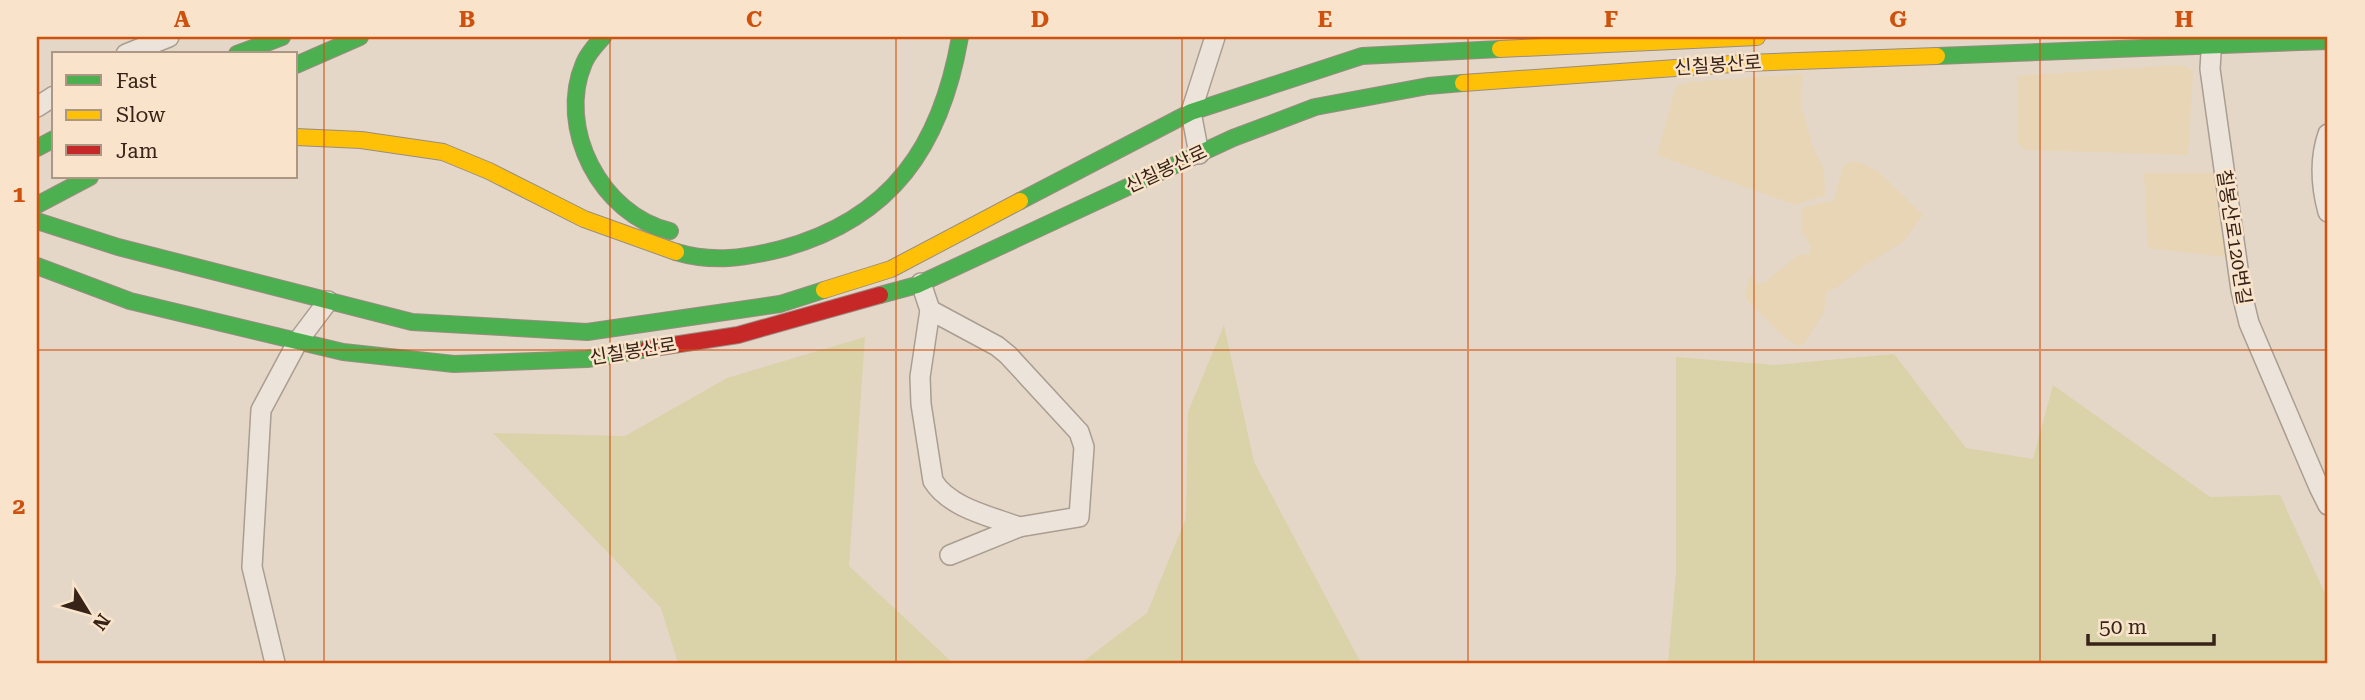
<svg xmlns="http://www.w3.org/2000/svg" width="2365" height="700" font-family="'Roboto Serif','Noto Sans KR',serif">
	<style>
		.farmland { fill: #e7d5b5 }
		.green { fill: #dad2a8 }
		.lines { fill: none; stroke-linecap: round; stroke-linejoin: round }
		.street-casing { stroke: #aa9d91; stroke-width: 22 }
		.fast-casing { stroke: #998c81; stroke-width: 18 }
		.slow-casing { stroke: #998c81; stroke-width: 18 }
		.jam-casing { stroke: #998c81; stroke-width: 18 }
		.street { stroke: #ece4da; stroke-width: 19 }
		.fast { stroke: #4caf50; stroke-width: 16 }
		.slow { stroke: #ffc107; stroke-width: 16 }
		.jam { stroke: #c62828; stroke-width: 16 }
		.grid { fill: none; stroke: #ce510e; stroke-width: 2; stroke-opacity: 0.55 }
		.labels { text-anchor: middle; dominant-baseline: central; stroke-width: 5; stroke-linejoin: round; paint-order: stroke }
		.street-label { font-size: 19px; fill: #382319; stroke: #f9e4cb }
		.neatline { fill: none; stroke: #ce510e; stroke-width: 2.5 }
		.grid-label { font-size: 23px; text-anchor: middle; font-weight: bold; fill: #ce510e }
	</style>
	<rect width="100%" height="100%" fill="#e5d7c7"/>
	<g class="farmland">
		<polygon points="2179,65 2188,67 2193,72 2188,155 2032,150 2024,149 2017,142 2017,76"/>
		<polygon points="1803,74 1801,105 1813,147 1824,169 1825,195 1795,205 1657,155 1675,89 1679,85 1689,82"/>
		<polygon points="1849,162 1859,162 1880,173 1923,215 1904,241 1861,268 1836,288 1827,291 1824,312 1804,344 1799,346 1784,337 1746,299 1745,293 1750,276 1758,284 1764,283 1799,254 1810,255 1811,245 1802,232 1802,208 1834,200 1843,167"/>
		<polygon points="2144,173 2214,173 2226,257 2148,248"/>
	</g>
	<g class="green">
		<polygon points="1224,325 1254,462 1361,663 1081,663 1147,613 1186,518 1188,412"/>
		<polygon points="865,337 849,566 953,663 678,663 661,608 493,433 625,436 727,378"/>
		<polygon points="1894,354 1966,448 2033,459 2053,385 2210,497 2280,495 2328,600 2328,663 1668,663 1676,573 1676,357 1774,365"/>
	</g>
	<g class="lines">
		<defs>
			<g id="street">
				<polyline points="2212,37 2210,69 2241,290 2249,323 2319,487 2328,505"/>
				<polyline points="126,54 169,37"/>
				<polyline points="37,107 54,96"/>
				<path d="M2328 134C2319 160 2321 186 2328 212"/>
				<polyline points="1199,154 1191,112 1215,37"/>
				<path d="M921 283 930 310 920 377 921 404 933 481C950 508 990 516 1019 527"/>
				<polyline points="930,310 997,346 1008,355 1079,432 1084,447 1079,517 1019,527 950,555"/>
				<polyline points="275,663 252,567 261,410 298,341 328,301"/>
			</g>
			<g id="fast">
				<path d="M603 37C596 45 588 53 584 63 556 128 601 215 670 231"/>
				<polyline points="237,54 282,37"/>
				<polyline points="1937,56 2328,41"/>
				<polyline points="296,65 360,37"/>
				<polyline points="37,148 54,139"/>
				<polyline points="1020,201 1191,112 1362,56 1500,49"/>
				<polyline points="37,205 90,177"/>
				<polyline points="37,221 118,247 412,322 587,332 780,304 824,290"/>
				<path d="M676 252C713 263 745 258 781 249 892 219 941 146 960 37"/>
				<polyline points="37,266 130,301 343,352 454,364 587,359 647,349"/>
				<polyline points="880,295 917,285 1233,138 1315,107 1428,86 1463,83"/>
			</g>
			<g id="slow">
				<polyline points="1500,49 1757,37"/>
				<polyline points="1463,83 1746,63 1937,56"/>
				<polyline points="296,137 361,140 443,152 489,171 584,219 676,252"/>
				<polyline points="824,290 891,269 1020,201"/>
			</g>
			<polyline id="jam" points="647,349 738,335 880,295"/>
		</defs>
		<use href="#street" class="street-casing"/>
		<use href="#fast" class="fast-casing"/>
		<use href="#slow" class="slow-casing"/>
		<use href="#jam" class="jam-casing"/>
		<use href="#street" class="street"/>
		<use href="#fast" class="fast"/>
		<use href="#slow" class="slow"/>
		<use href="#jam" class="jam"/>
	</g>
	<path class="grid" d="M324 37V663M610 37V663M896 37V663M1182 37V663M1468 37V663M1754 37V663M2040 37V663M37 350H2328"/>
	<g class="labels">
		<g class="street-label">
			<text transform="translate(1718 65) rotate(-4)">신칠봉산로</text>
			<text transform="translate(1166 169) rotate(-25)">신칠봉산로</text>
			<text transform="translate(2234 237) rotate(81)">칠봉산로120번길</text>
			<text transform="translate(633 351) rotate(-9)">신칠봉산로</text>
		</g>
	</g>
	<rect width="2365" height="700" fill="none" stroke="#f9e4cb" stroke-width="77"/>
	<rect x="52" y="52" width="245" height="126" fill="#f9e4cb" stroke="#ac9784" stroke-width="2"/>
	<rect x="66" y="75" width="35" height="10" fill="#4caf50" stroke="#ac9784" stroke-width="2"/>
	<text x="116" y="88" font-size="21" fill="#382319">Fast</text>
	<rect x="66" y="110" width="35" height="10" fill="#ffc107" stroke="#ac9784" stroke-width="2"/>
	<text x="116" y="122" font-size="21" fill="#382319">Slow</text>
	<rect x="66" y="145" width="35" height="10" fill="#c62828" stroke="#ac9784" stroke-width="2"/>
	<text x="116" y="158" font-size="21" fill="#382319">Jam</text>
	<g transform="translate(88 612) rotate(127)" stroke="#f9e4cb" stroke-width="5" paint-order="stroke">
	<path d="M0-5L12 26L0 18L-12 26Z" fill="#382319"/>
	<text y="-10" font-size="19" font-weight="bold" text-anchor="middle" fill="#382319">N</text>
	</g>
	<path d="M2088 634v10h126v-10" fill="none" stroke="#382319" stroke-width="3.5"/>
	<text x="2099" y="634" font-size="21" fill="#382319" stroke="#f9e4cb" stroke-width="5" paint-order="stroke">50 m</text>
	<rect x="38" y="38" width="2288" height="624" class="neatline"/>
	<g class="grid-label">
		<text x="182" y="27">A</text>
		<text x="467" y="27">B</text>
		<text x="754" y="27">C</text>
		<text x="1040" y="27">D</text>
		<text x="1325" y="27">E</text>
		<text x="1611" y="27">F</text>
		<text x="1898" y="27">G</text>
		<text x="2184" y="27">H</text>
		<text x="19" y="202">1</text>
		<text x="19" y="514">2</text>
	</g>
</svg>
